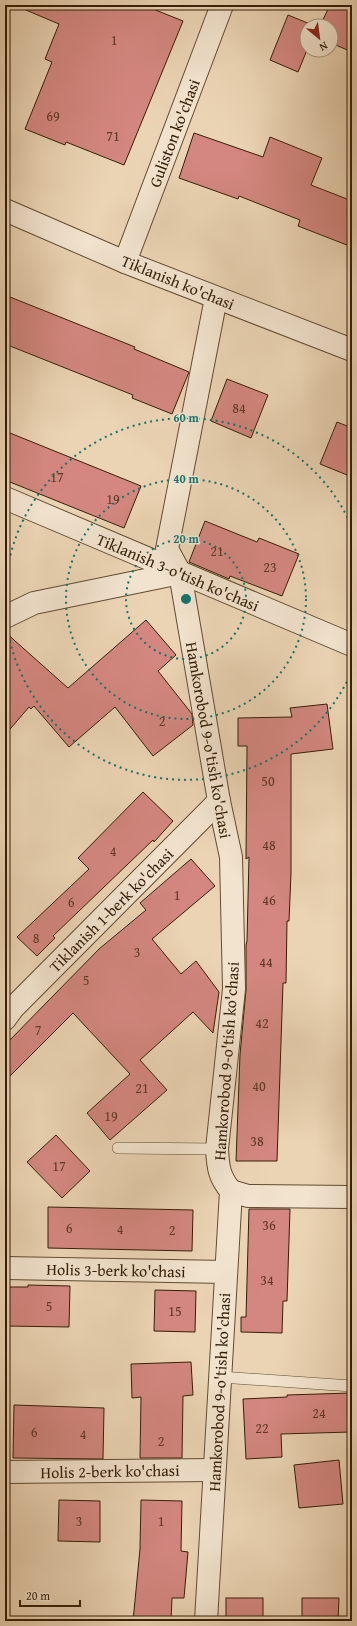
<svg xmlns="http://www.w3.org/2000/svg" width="357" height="1626" font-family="'Gentium Book Plus',serif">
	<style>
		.building { fill: #d48780; stroke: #351f06 }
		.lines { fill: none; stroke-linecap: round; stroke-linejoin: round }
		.service-casing { stroke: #624c32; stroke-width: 12 }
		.minor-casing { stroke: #624c32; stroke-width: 24 }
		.tertiary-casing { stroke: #624c32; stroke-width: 24 }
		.service { stroke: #f2e3ce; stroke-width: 11 }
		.minor { stroke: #f2e3ce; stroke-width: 22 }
		.tertiary { stroke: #f2e3ce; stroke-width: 22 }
		.ring { fill: none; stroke: #0f766e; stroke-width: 2; stroke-dasharray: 2 4 }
		.labels { text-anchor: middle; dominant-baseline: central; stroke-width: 3; stroke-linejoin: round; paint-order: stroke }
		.number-label { font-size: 14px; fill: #5d3924 }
		.street-label { font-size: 16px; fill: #351f06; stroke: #f2e3ce }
		.centre { fill: #0f766e; stroke: #f2e3ce; stroke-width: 2 }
		.ring-label { font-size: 12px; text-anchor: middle; font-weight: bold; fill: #0f766e; stroke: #f2e3ce; stroke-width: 3; stroke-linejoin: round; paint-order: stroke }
	</style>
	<rect width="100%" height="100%" fill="#ebd4b4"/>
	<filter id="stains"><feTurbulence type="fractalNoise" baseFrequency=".005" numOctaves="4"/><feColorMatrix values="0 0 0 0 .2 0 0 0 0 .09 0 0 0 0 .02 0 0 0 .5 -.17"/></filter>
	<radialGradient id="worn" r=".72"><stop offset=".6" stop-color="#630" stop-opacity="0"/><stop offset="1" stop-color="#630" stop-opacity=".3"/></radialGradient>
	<g class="building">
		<polygon points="14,5 143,5 183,21 124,165 66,142 65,145 25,129 52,62 45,59 59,24"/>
		<polygon points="330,5 352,5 352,52 331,43 331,26 320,26"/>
		<polygon points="288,15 315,26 307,26 307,50 298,72 270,60"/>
		<polygon points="194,133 263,157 270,137 322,158 311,185 352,201 352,247 298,226 300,220 239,196 238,199 179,178"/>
		<polygon points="5,295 135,347 134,349 189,372 172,414 132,398 133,395 5,344"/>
		<polygon points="227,379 268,395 251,438 211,421"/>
		<polygon points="337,422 352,428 352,477 320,464"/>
		<polygon points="5,431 141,486 124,528 5,480"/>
		<polygon points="205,521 257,542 259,538 299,554 282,596 230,576 229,579 189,562"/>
		<polygon points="146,620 176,655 158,671 192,714 193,725 153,756 115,707 69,747 34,706 31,709 29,707 5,735 5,632 68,688"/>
		<polygon points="327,704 333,749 291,754 291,873 289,921 287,921 286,983 283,983 277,1161 236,1161 240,1055 246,990 246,945 247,941 249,857 246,859 247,746 238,746 238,718 292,717 290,708"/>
		<polygon points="143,792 173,821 154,842 153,840 53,936 55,938 37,956 17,937 89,869 78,858"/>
		<polygon points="191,859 215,886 152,939 181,974 196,961 219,992 213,1033 193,1012 140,1060 167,1090 110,1140 87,1113 130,1074 73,1013 5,1081 5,1045 99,949 146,910 140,903"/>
		<polygon points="56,1135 90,1171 62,1198 27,1162"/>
		<polygon points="48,1207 193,1210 192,1251 48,1248"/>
		<polygon points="249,1209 290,1209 287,1301 283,1301 282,1333 241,1332 241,1317 246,1317"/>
		<polygon points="28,1285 70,1286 69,1327 5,1326 5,1287 28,1287"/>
		<polygon points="155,1290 196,1291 195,1332 154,1331"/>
		<polygon points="191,1362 193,1395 183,1396 182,1458 140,1458 141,1397 132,1398 131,1364"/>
		<polygon points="350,1393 351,1432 281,1434 282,1457 246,1459 243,1399 287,1397 287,1395"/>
		<polygon points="14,1405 104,1408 103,1459 13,1458"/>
		<polygon points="339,1460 343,1504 299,1508 294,1465"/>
		<polygon points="59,1500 100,1501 100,1542 58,1541"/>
		<polygon points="141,1500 182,1501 181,1551 188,1552 184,1598 172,1598 171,1621 133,1621 140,1549"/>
		<rect x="226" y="1598" width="37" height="22"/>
		<polygon points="302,1598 339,1598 338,1621 302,1621"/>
	</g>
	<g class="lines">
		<defs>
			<g id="service">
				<polyline points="118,1148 217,1149"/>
				<polyline points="220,1377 352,1386"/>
			</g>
			<g id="minor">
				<polyline points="125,262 222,5"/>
				<polyline points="5,498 352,645"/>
				<polyline points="5,617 34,603 180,573"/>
				<polyline points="5,1019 13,1008 219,801"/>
				<polyline points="231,1191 248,1196 352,1197"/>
				<polyline points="5,1268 226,1272"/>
				<polyline points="5,1472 214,1470"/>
				<path d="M206 1621 231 1191C219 1177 218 1167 217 1149L234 989 231 857 219 801 180 573 167 549 216 298"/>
			</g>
			<polyline id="tertiary" points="5,210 125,262 352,350"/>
		</defs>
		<use href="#service" class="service-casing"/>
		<use href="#minor" class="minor-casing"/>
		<use href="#tertiary" class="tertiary-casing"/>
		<use href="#service" class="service"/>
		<use href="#minor" class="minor"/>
		<use href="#tertiary" class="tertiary"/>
	</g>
	<g class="ring">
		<circle cx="186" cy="599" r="60"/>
		<circle cx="186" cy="599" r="120"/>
		<path d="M352 671A181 181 0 0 1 5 601M5 597A181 181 0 0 1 352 527"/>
	</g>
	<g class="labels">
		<g class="number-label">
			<text x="114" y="40">1</text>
			<text x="53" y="116">69</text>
			<text x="113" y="136">71</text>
			<text x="239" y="408">84</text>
			<text x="57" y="477">17</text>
			<text x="113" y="499">19</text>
			<text x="217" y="551">21</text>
			<text x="270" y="567">23</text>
			<text x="162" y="721">2</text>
			<text x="268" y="781">50</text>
			<text x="269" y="845">48</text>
			<text x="113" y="851">4</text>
			<text x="177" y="895">1</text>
			<text x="269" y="900">46</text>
			<text x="71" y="902">6</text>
			<text x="36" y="938">8</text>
			<text x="137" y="952">3</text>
			<text x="266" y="962">44</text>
			<text x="86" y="980">5</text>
			<text x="262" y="1023">42</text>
			<text x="38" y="1030">7</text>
			<text x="259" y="1086">40</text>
			<text x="142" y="1088">21</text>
			<text x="111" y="1116">19</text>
			<text x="257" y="1141">38</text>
			<text x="59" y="1166">17</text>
			<text x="269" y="1225">36</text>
			<text x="69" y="1228">6</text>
			<text x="120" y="1229">4</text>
			<text x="172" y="1230">2</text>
			<text x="267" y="1280">34</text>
			<text x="49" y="1306">5</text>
			<text x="175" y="1311">15</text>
			<text x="319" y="1413">24</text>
			<text x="262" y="1428">22</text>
			<text x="34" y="1432">6</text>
			<text x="83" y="1434">4</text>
			<text x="161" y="1441">2</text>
			<text x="79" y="1521">3</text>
			<text x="161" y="1521">1</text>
		</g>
		<g class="street-label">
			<text transform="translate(174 133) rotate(-69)">Guliston ko'chasi</text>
			<text transform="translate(178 282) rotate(22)">Tiklanish ko'chasi</text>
			<text transform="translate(178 572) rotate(23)">Tiklanish 3-o'tish ko'chasi</text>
			<text transform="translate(209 740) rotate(80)">Hamkorobod 9-o'tish ko'chasi</text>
			<text transform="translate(111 910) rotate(-45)">Tiklanish 1-berk ko'chasi</text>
			<text transform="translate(226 1061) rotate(-86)">Hamkorobod 9-o'tish ko'chasi</text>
			<text transform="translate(116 1270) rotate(1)">Holis 3-berk ko'chasi</text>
			<text transform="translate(219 1392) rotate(-87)">Hamkorobod 9-o'tish ko'chasi</text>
			<text transform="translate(110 1471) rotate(-1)">Holis 2-berk ko'chasi</text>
		</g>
	</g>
	<circle cx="186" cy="599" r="6" class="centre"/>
	<g class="ring-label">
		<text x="186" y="422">60 m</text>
		<text x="186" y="483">40 m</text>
		<text x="186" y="543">20 m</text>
	</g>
	<rect width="357" height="1626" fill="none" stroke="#ebd4b4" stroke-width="20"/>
	<rect x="6" y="6" width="345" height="1614" fill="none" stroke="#351f06" stroke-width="2"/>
	<rect x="10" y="10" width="337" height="1606" fill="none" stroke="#351f06"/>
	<g transform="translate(319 38) rotate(151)"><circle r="19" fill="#f2e3ce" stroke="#a6957e"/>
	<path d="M0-3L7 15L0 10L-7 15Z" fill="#8f2418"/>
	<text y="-6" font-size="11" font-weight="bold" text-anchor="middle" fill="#351f06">N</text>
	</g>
	<path d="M20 1600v6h60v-6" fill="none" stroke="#351f06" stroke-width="2"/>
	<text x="26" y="1600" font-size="12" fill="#351f06" stroke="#f2e3ce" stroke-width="3" paint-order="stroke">20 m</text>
	<rect width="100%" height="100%" filter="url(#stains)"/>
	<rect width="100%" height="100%" fill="url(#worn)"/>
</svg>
